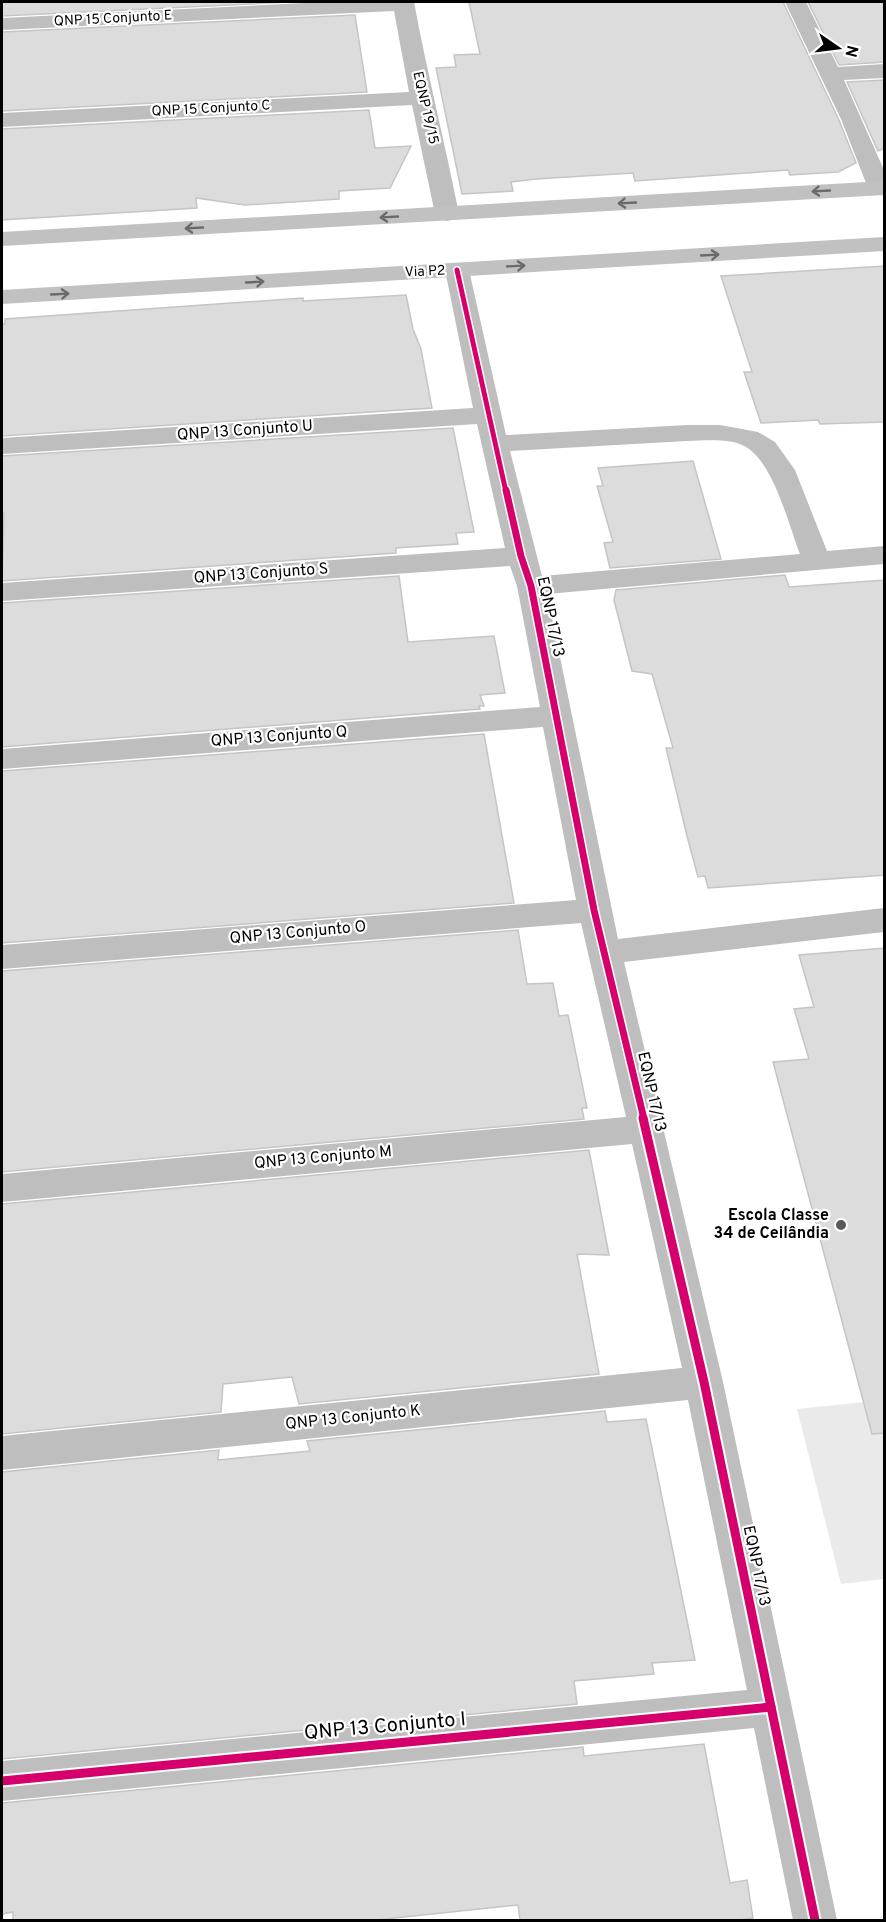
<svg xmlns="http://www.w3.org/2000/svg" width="886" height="1922" font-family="Overpass,sans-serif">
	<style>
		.green { fill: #eaeaea }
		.building { fill: #dcdcdc; stroke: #c5c5c5; stroke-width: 1.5 }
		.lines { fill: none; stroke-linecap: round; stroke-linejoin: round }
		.street { fill: #bebebe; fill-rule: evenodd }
		.secondary { fill: #c1c1c1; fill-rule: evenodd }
		.cycleway-far2-casing { stroke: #fff; stroke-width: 8 }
		.cycleway-far1-casing { stroke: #fff; stroke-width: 10 }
		.cycleway-casing { stroke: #fff; stroke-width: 13 }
		.cycleway-far2 { stroke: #d6006c; stroke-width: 5 }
		.cycleway-far1 { stroke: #d6006c; stroke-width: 7 }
		.cycleway { stroke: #d6006c; stroke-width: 9 }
		.oneway { stroke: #6a6a6a }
		.poi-dot { fill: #595959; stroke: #fff; stroke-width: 2 }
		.labels { text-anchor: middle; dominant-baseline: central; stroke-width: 4.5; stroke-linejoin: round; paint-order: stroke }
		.far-street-label { font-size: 14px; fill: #000; stroke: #fff }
		.street-label { font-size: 16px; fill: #000; stroke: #fff }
		.poi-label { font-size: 16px; font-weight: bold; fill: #000; stroke: #fff; text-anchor: end }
		.near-street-label { font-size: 20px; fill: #000; stroke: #fff }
	</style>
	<rect width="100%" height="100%" fill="#fff"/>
	<polygon class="green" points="884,1400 884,1579 841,1584 797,1409"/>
	<g class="building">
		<polygon points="2,2 290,2 2,16"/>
		<polygon points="469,2 783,2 839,120 856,163 838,172 790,175 788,170 635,181 633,173 536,179 511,182 513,191 462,194 436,68 456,67 454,55 480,54"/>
		<polygon points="808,2 885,2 885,62 839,65"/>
		<polygon points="355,15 367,92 2,111 2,32"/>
		<polygon points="885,80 885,148 878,151 847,82"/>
		<polygon points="369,110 375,148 411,146 390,188 339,191 339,199 245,205 196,198 197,208 2,220 2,129"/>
		<polygon points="885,266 885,422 820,424 818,420 761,423 744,372 752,372 721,276"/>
		<polygon points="406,295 413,329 421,349 432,408 2,436 2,324 5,324 5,319 303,298 303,301"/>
		<polygon points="453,428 474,532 456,533 458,544 396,548 396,553 2,581 4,513 2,513 2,456"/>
		<polygon points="693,461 721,559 610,568 604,543 613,542 597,486 603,486 598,468"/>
		<polygon points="785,575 789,587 885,580 885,875 708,888 705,876 698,877 687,836 666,748 673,748 652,674 632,671 614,600 616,590"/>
		<polygon points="399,576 408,642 494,636 505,693 480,695 484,706 479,706 480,709 2,747 2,603"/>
		<polygon points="484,734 514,903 2,943 2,771"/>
		<polygon points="518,930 527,984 553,983 559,1016 568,1015 587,1108 582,1108 584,1119 2,1172 2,971"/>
		<polygon points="885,948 885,1433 872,1434 773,1062 809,1059 794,1009 814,1007 799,955"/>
		<polygon points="589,1150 609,1255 577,1254 599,1374 299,1404 292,1377 223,1384 221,1412 2,1434 2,1204"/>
		<polygon points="605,1411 607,1422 646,1419 695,1660 652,1663 654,1674 574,1681 577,1704 2,1759 2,1472 219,1450 218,1460 310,1451 307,1441"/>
		<polygon points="704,1744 730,1883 747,1880 753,1918 737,1920 520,1920 518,1905 376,1920 13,1920 13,1912 2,1914 2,1803 583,1747 584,1756"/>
	</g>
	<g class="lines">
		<g class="street">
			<path d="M325 2H414C427 72 445 143 459 214L455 219 447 221 439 219 435 214 412 105 2 127V113L409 92 394 11 2 30V18Z"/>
			<polygon points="785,2 806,2 838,67 884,64 884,78 844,80 884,170 884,194 872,193 868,188 841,119"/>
			<path d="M457 263 466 265 469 270 506 435 687 425H720L758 432 775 442 795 470 827 551 884 546V564L547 594 618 939 884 908V932L624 962 723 1382 837 1920H793L754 1728 2 1801V1761L747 1690 688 1400 2 1470V1436L682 1368 632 1144 2 1202V1174L626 1117 581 923 2 969V945L576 900 543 727 2 769V749L540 707 517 586 510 566 2 601V583L505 548 477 424 2 454V438L473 408 445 270 448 265ZM687 441C704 441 726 438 742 445 773 458 788 524 800 554L542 576 510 451Z"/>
		</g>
		<g class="secondary">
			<polygon points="884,181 884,195 2,246 2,232"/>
			<polygon points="884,237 884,251 2,304 2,290"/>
		</g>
		<defs>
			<polyline id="cycleway-far2" points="457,270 506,492"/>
			<polyline id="cycleway-far1" points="506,490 521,556 531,586 594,910 644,1119"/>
			<g id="cycleway">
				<polyline points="643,1118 704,1382 815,1920"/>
				<polyline points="2,1781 771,1707"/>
			</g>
		</defs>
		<use href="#cycleway-far2" class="cycleway-far2-casing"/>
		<use href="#cycleway-far1" class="cycleway-far1-casing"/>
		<use href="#cycleway" class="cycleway-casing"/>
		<use href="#cycleway-far2" class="cycleway-far2"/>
		<use href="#cycleway-far1" class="cycleway-far1"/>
		<use href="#cycleway" class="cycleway"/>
	</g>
	<defs><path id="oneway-shaft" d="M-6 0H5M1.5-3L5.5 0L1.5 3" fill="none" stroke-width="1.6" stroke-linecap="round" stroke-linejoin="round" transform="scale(1.5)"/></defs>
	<g class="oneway">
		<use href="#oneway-shaft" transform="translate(821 191) rotate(177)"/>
		<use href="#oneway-shaft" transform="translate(627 203) rotate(177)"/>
		<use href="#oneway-shaft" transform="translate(389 217) rotate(177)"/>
		<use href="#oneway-shaft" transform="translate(194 228) rotate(177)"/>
		<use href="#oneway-shaft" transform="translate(710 255) rotate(-3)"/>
		<use href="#oneway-shaft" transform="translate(516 266) rotate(-3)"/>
		<use href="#oneway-shaft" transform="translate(255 282) rotate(-3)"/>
		<use href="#oneway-shaft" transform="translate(60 294) rotate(-3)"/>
	</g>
	<circle class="poi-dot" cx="841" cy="1225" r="6"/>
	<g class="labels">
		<g class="far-street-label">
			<text transform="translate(113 19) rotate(-3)">QNP 15 Conjunto E</text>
			<text transform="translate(425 108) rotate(77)">EQNP 19/15</text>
			<text transform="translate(211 109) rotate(-3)">QNP 15 Conjunto C</text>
			<text transform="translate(425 272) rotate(-3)">Via P2</text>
		</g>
		<g class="street-label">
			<text transform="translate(245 431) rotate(-4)">QNP 13 Conjunto U</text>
			<text transform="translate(261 574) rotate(-4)">QNP 13 Conjunto S</text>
			<text transform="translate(550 617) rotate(78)">EQNP 17/13</text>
			<text transform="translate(279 737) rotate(-4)">QNP 13 Conjunto Q</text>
			<text transform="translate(298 933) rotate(-5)">QNP 13 Conjunto O</text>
			<text transform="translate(651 1092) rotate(77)">EQNP 17/13</text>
			<text transform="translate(323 1158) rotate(-5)">QNP 13 Conjunto M</text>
			<text transform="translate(353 1418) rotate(-6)">QNP 13 Conjunto K</text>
			<text transform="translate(756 1566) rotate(78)">EQNP 17/13</text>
		</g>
		<g class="poi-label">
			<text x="829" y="1216">Escola Classe<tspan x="829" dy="18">34 de Ceilândia</tspan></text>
		</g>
		<g class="near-street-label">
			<text transform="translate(385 1727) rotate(-5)">QNP 13 Conjunto I</text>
		</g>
	</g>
	<rect width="886" height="1922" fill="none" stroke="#000000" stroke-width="6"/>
	<g transform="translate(838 48) rotate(104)" stroke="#ffffff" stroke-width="4.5" paint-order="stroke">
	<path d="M0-4.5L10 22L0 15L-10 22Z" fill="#000000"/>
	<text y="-9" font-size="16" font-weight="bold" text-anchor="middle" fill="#000000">N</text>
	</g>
</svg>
